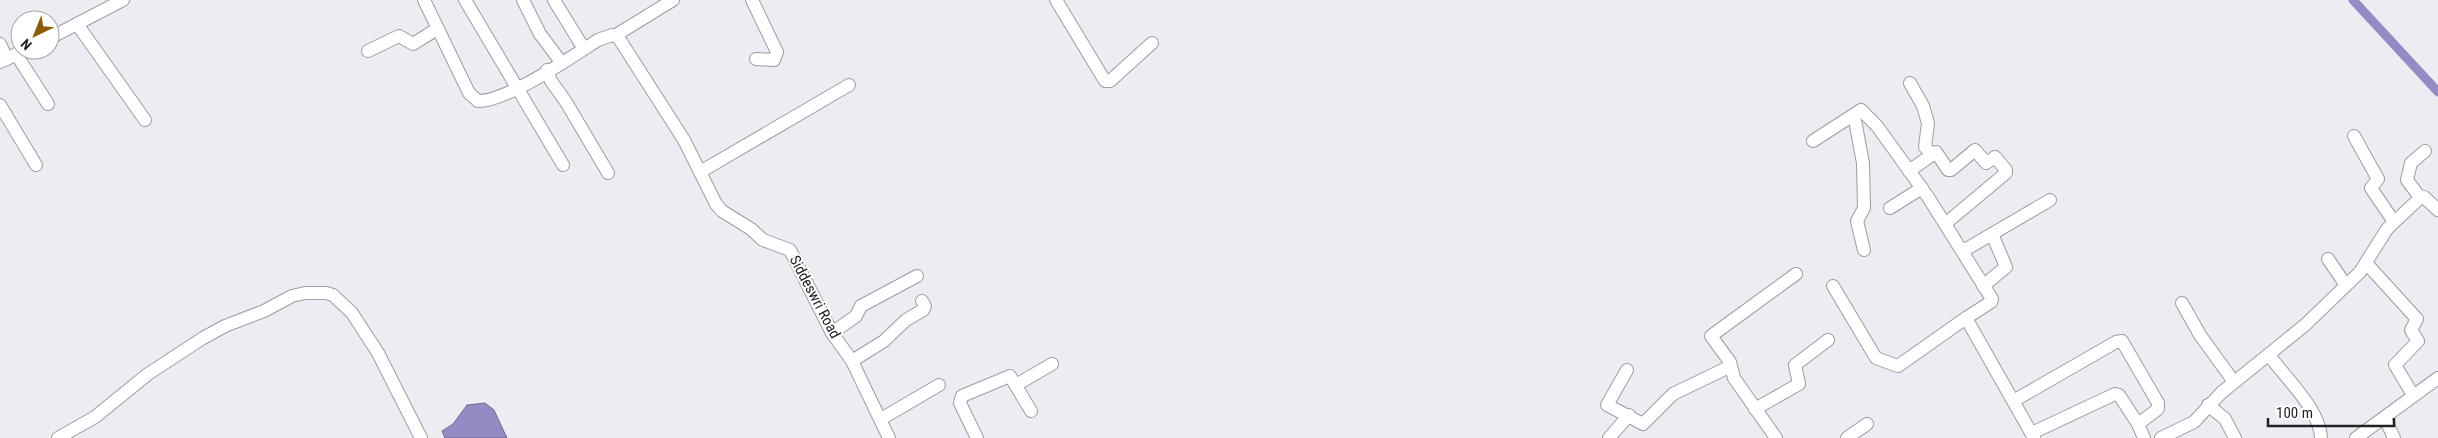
<svg xmlns="http://www.w3.org/2000/svg" width="2438" height="438" font-family="'Roboto Condensed',sans-serif">
	<style>
		.water { fill: #938bc4; stroke: #716c94 }
		.lines { fill: none; stroke-linecap: round; stroke-linejoin: round }
		.canal { stroke: #938bc4; stroke-width: 9 }
		.minor-casing { stroke: #9d9ca2; stroke-width: 14 }
		.minor { stroke: #fff; stroke-width: 12 }
		.labels { text-anchor: middle; dominant-baseline: central; stroke-width: 4; stroke-linejoin: round; paint-order: stroke }
		.street-label { font-size: 15px; fill: #222224; stroke: #fff }
	</style>
	<rect width="100%" height="100%" fill="#ececf2"/>
	<polygon class="water" points="485,403 494,410 507,438 445,438 442,431 453,424 467,405"/>
	<g class="lines">
		<polyline class="canal" points="2353,0 2438,92"/>
		<defs>
			<g id="minor">
				<path d="M424 0 469 93 478 101C506 102 573 56 598 40L612 35 618 37 684 140 716 204 722 211 751 229 763 240 790 250 832 333 852 361 889 438"/>
				<polyline points="465,0 563,165"/>
				<polyline points="523,0 540,34 561,62"/>
				<polyline points="554,0 584,49"/>
				<polyline points="752,0 777,52 774,60 756,59"/>
				<polyline points="1056,0 1105,81 1110,81 1152,43"/>
				<polyline points="77,24 145,120"/>
				<polyline points="616,35 673,0"/>
				<polyline points="50,38 123,0"/>
				<polyline points="0,44 7,59"/>
				<polyline points="368,51 399,36 413,44 437,29"/>
				<polyline points="16,54 48,104"/>
				<polyline points="0,62 25,50"/>
				<polyline points="547,70 551,81 566,102 608,173"/>
				<polyline points="1910,83 1923,106 1928,123 1925,147 1932,155"/>
				<polyline points="0,105 36,165"/>
				<polyline points="1854,115 1863,163 1864,208 1857,221 1864,250"/>
				<polyline points="2354,136 2378,179 2371,188 2394,222"/>
				<polyline points="1813,141 1861,110 1877,126 1928,197 1992,299 1991,302 1966,318 2034,438"/>
				<polyline points="2425,151 2411,163 2407,180 2419,196 2424,197 2438,210"/>
				<polyline points="1909,171 1936,152 1948,170 1951,170 1975,150 1986,163 1995,157 2006,170 2006,173 1945,224"/>
				<polyline points="700,172 849,85"/>
				<polyline points="1890,208 1922,188"/>
				<polyline points="1963,251 2050,200"/>
				<polyline points="2328,259 2345,284"/>
				<polyline points="2366,263 2417,319 2411,330 2418,341 2395,365 2413,395"/>
				<polyline points="1833,286 1876,358 1898,366 1966,318"/>
				<polyline points="1983,286 2006,267 1992,234"/>
				<polyline points="2182,303 2200,335 2234,382"/>
				<polyline points="832,333 856,316 861,306 917,276"/>
				<path d="M2269 355C2286 379 2320 409 2321 438"/>
				<polyline points="852,361 884,341 906,320 923,310 925,306 922,301"/>
				<polyline points="1627,370 1607,405 1643,424 1673,394 1731,366"/>
				<polyline points="1016,385 1052,364"/>
				<polyline points="2015,400 2116,342 2122,341 2158,403 2158,409 2138,424 2144,438"/>
				<polyline points="2208,405 2225,419 2235,438"/>
				<polyline points="1755,409 1799,384 1795,365 1828,340"/>
				<polyline points="2385,418 2394,438"/>
				<polyline points="881,419 939,385"/>
				<polyline points="2032,433 2115,394 2119,395 2138,424"/>
				<polyline points="58,438 95,417 148,374 203,338 225,326 264,311 292,296 305,293 326,293 333,295 352,313 378,353 421,438"/>
				<polyline points="977,438 960,403 962,396 1010,376 1031,411"/>
				<polyline points="1609,438 1629,415"/>
				<polyline points="1776,438 1734,378 1730,362 1711,336 1796,274"/>
				<polyline points="1847,438 1867,424"/>
				<polyline points="2161,438 2194,422 2221,393 2305,325 2360,272 2387,229 2421,197"/>
				<polyline points="2356,438 2438,378"/>
			</g>
		</defs>
		<use href="#minor" class="minor-casing"/>
		<use href="#minor" class="minor"/>
	</g>
	<g class="labels">
		<g class="street-label">
			<text transform="translate(815 297) rotate(62)">Siddeswri Road</text>
		</g>
	</g>
	<g transform="translate(35 35) rotate(223)"><circle r="24" fill="#ffffff" stroke="#a7a7a7"/>
	<path d="M0-4L9 19L0 12L-9 19Z" fill="#8c5b05"/>
	<text y="-8" font-size="14" font-weight="bold" text-anchor="middle" fill="#222224">N</text>
	</g>
	<path d="M2268 418v8h126v-8" fill="none" stroke="#222224" stroke-width="2.5"/>
	<text x="2276" y="418" font-size="15" fill="#222224" stroke="#ffffff" stroke-width="4" paint-order="stroke">100 m</text>
</svg>
